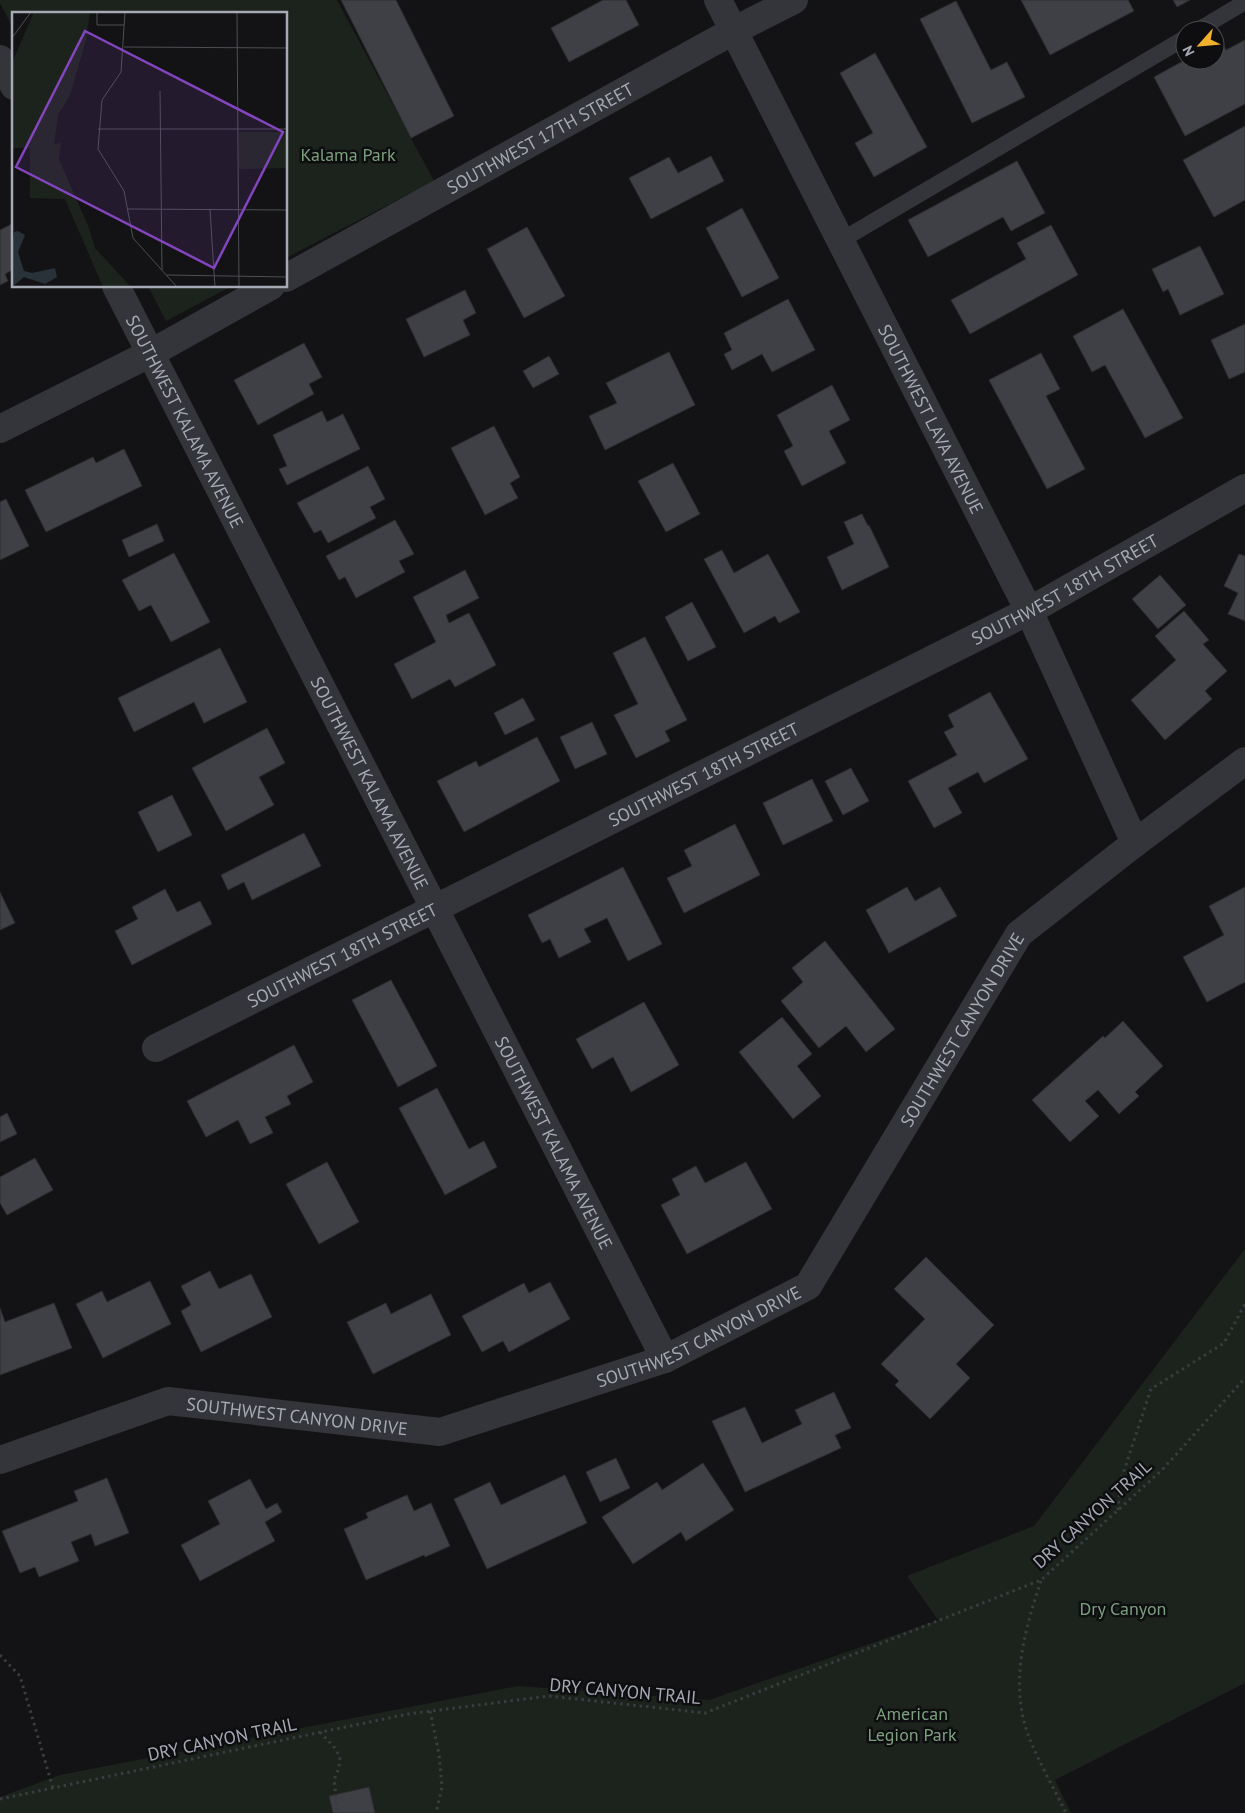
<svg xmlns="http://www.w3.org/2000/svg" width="1245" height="1813" font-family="'PT Sans',sans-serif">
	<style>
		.green { fill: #1b231c }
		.building { fill: #3f4045; stroke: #2d2d31 }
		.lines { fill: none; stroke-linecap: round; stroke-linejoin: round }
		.path { stroke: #3a3c41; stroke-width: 3; stroke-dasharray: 2.5 4; stroke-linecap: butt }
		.lane { stroke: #34353a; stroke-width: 16 }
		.street { stroke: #34353a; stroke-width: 28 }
		.labels { text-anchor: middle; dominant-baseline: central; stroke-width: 5; stroke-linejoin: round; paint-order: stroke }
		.street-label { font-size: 18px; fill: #a5aab5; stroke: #0e0e10 }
		.park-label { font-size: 18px; fill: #7ca07e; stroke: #0e0e10 }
		.inset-road { fill: none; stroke: #4d4f55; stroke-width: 1 }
		.view { fill: #8345bd; fill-opacity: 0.15; stroke: #8345bd; stroke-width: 2.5 }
		.inset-edge { fill: none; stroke: #a5aab5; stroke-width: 2.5 }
	</style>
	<rect width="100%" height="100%" fill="#131315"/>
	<g class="green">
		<polygon points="0,0 337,0 434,181 286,258 286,14 14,14 14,30 0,3"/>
		<polygon points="148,286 232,286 166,321"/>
		<polygon points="1245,1249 1245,1683 1055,1780 1071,1813 0,1813 0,1797 60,1775 518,1686 709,1700 938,1620 907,1576 1034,1526"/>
	</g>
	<g class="building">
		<polygon points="341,0 396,0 454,116 411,138"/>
		<polygon points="603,0 626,0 639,25 569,62 551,28"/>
		<polygon points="1021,0 1128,0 1134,11 1050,55"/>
		<polygon points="1173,0 1190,0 1177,7"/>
		<polygon points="956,1 991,70 1007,62 1025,97 972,123 920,19"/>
		<polygon points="1245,40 1245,104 1185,136 1154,77 1185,60 1215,60 1215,44 1221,41 1226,50"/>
		<polygon points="875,53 927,147 874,177 855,143 873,133 840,73"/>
		<polygon points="1245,126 1245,200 1214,217 1183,160"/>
		<polygon points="711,156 724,181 651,219 629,178 669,157 678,173"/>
		<polygon points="1017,161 1045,213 1011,231 1003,217 928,257 908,220"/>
		<polygon points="742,208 779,278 742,297 706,228"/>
		<polygon points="14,223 14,269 5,274 8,281 0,285 0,230"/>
		<polygon points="1051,225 1078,275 970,334 951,300 1026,259 1017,243"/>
		<polygon points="527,227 565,296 524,318 487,249"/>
		<polygon points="1200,246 1224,294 1180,315 1168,289 1163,292 1152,269"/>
		<polygon points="465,290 476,313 463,320 470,335 424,357 406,319"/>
		<polygon points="788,299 815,350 772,372 762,354 732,370 724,354 732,350 724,333"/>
		<polygon points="1123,309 1183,418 1145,438 1105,365 1092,372 1073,336"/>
		<polygon points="1245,324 1245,372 1229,379 1211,340"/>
		<polygon points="304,343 322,377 309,384 314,394 258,425 234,380"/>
		<polygon points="669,352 695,405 605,450 589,416 617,403 606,383"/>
		<polygon points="1041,353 1060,389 1046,396 1085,469 1047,489 989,380"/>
		<polygon points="549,356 559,374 533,388 523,371"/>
		<polygon points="832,385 850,420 829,431 846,463 802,486 784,451 793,446 777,415"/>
		<polygon points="322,411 327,422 343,414 360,449 287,485 279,469 287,466 273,435"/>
		<polygon points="494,426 520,477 510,483 518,498 485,515 451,448"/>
		<polygon points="124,449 142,486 46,532 25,490 93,457 96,463"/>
		<polygon points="673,463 700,514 666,532 638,481"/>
		<polygon points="368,466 385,499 370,507 376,518 328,543 321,530 314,533 297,503"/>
		<polygon points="6,499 29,546 0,560 0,502"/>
		<polygon points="862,514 868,526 869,525 889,567 842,590 827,557 854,544 844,522"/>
		<polygon points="395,520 414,554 399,561 405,572 356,598 345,577 339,580 326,556"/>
		<polygon points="157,524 164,541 129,557 122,540"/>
		<polygon points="722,550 734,573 768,554 800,612 779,623 775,616 744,633 704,559"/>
		<polygon points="174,553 210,622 171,642 151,605 139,611 122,580"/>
		<polygon points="1239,554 1245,556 1245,621 1228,614 1238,593 1224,586"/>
		<polygon points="465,570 479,598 446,615 449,623 469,613 496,665 455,687 450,679 412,699 394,664 436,642 413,597"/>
		<polygon points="1160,575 1186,605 1158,629 1132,599"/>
		<polygon points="692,602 716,647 688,661 665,617"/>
		<polygon points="1184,611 1209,640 1203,644 1227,671 1205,691 1212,699 1165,740 1131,700 1176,660 1155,636"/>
		<polygon points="645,637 687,720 665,731 670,741 636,758 614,715 638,704 613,653"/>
		<polygon points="220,648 247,702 204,723 194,702 134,732 118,698"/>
		<polygon points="990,692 1028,759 984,783 978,772 948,788 962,813 934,828 908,781 957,755 944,732 954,727 948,715"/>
		<polygon points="523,698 535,720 505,735 494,713"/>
		<polygon points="592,722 607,754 575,769 560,737"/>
		<polygon points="267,728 285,763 259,777 274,805 226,831 192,768"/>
		<polygon points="537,737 560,781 464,832 437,781 476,761 479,767"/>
		<polygon points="851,768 869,801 843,815 825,781"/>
		<polygon points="812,779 833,821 783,845 763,803"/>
		<polygon points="172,795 192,835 158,852 138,812"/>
		<polygon points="735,824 760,875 684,913 667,878 692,866 684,850"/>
		<polygon points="304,833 321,866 252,900 244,882 228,890 221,875"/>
		<polygon points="623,867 662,944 628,961 607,918 584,929 591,942 559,958 550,939 542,943 528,915"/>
		<polygon points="907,887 915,901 940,887 957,916 889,953 866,910"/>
		<polygon points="1245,887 1245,982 1207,1002 1183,957 1224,935 1209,906"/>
		<polygon points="165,889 177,912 200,901 212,924 132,965 115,931 138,919 132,907"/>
		<polygon points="0,892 15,923 0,930"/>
		<polygon points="825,941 895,1029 866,1052 846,1026 819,1048 781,1001 803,982 792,968"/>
		<polygon points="391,980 437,1066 398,1087 352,1000"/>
		<polygon points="644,1002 679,1065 631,1092 613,1057 592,1069 576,1039"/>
		<polygon points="782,1017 812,1054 797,1066 821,1096 793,1119 739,1052"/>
		<polygon points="1123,1021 1163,1066 1135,1092 1139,1096 1119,1114 1098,1090 1085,1101 1099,1116 1070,1142 1032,1100 1103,1036 1105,1038"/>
		<polygon points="294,1045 313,1082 287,1096 291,1104 265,1117 273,1133 250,1144 238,1120 206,1137 187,1101"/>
		<polygon points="437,1088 469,1149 484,1141 497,1167 445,1195 399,1108"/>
		<polygon points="7,1113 17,1134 0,1142 0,1117"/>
		<polygon points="35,1158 53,1190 7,1215 0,1203 0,1177"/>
		<polygon points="327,1162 359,1222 319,1244 286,1184"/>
		<polygon points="746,1162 772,1209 687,1254 661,1205 680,1195 672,1179 696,1166 705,1183"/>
		<polygon points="926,1257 994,1325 956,1364 970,1378 930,1419 895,1385 899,1381 881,1364 925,1319 894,1289"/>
		<polygon points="210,1271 219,1289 251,1274 272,1317 201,1352 181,1311 191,1305 181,1286"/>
		<polygon points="150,1281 171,1324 103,1358 76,1304 102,1291 107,1302"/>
		<polygon points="550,1282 570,1319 509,1352 503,1341 482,1352 462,1316 524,1283 529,1293"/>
		<polygon points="431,1294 451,1335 373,1374 347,1322 386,1303 391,1314"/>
		<polygon points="54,1303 72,1348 0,1375 0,1308 5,1322"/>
		<polygon points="834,1392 851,1428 835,1435 841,1448 745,1492 712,1421 745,1407 762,1443 802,1424 795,1410"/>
		<polygon points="616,1458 630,1488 600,1502 586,1472"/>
		<polygon points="703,1463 734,1510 686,1541 681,1532 633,1564 602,1517 657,1482 662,1490"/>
		<polygon points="565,1475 587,1523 487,1569 454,1499 490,1482 501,1505"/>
		<polygon points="107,1478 129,1533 95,1546 91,1534 71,1542 79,1561 39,1577 35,1567 20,1573 2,1531 78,1501 74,1491"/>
		<polygon points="250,1479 266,1509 277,1503 282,1512 265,1522 275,1541 200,1581 181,1545 220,1524 208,1501"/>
		<polygon points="407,1495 414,1511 431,1503 450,1546 425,1557 424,1555 366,1580 344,1529 368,1518 366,1513"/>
		<polygon points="369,1787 375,1813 333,1813 329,1796"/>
	</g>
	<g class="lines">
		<g class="path">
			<polyline points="1118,1510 1121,1480 1151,1389 1224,1343 1245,1304"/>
			<path d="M1041 1581C1024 1632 1009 1685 1029 1737 1039 1763 1054 1788 1066 1813"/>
			<polyline points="0,1655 20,1676 53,1788"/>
			<polyline points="430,1711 439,1754 442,1787 436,1813"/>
			<polyline points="320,1732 334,1747 340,1757 339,1768 334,1780 338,1813"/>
			<polyline points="0,1799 408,1714 549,1696 705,1713 1041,1580 1162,1470 1245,1378"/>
		</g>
		<g class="lane">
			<polyline points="1198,30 1245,2"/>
			<polyline points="840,241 1185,38"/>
		</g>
		<g class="street">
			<path id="s1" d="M718 0 1029 611 1135 843"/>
			<polyline points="0,59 14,86"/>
			<path id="s2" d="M286 278 733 31 794 0"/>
			<path id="s3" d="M116 286 665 1359"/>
			<polyline points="0,429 151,353 271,286"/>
			<path id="s4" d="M156 1048 1029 611 1245 488"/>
			<path id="s5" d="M0 1460 168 1401 440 1432 665 1359 808 1286 1019 934 1135 843 1245 761"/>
		</g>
	</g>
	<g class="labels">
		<g class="street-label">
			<text stroke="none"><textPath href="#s2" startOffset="290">SOUTHWEST 17TH STREET</textPath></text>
			<text stroke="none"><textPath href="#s1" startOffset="470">SOUTHWEST LAVA AVENUE</textPath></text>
			<text stroke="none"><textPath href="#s3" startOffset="152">SOUTHWEST KALAMA AVENUE</textPath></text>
			<text stroke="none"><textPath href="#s4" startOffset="1018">SOUTHWEST 18TH STREET</textPath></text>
			<text stroke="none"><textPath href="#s4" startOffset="612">SOUTHWEST 18TH STREET</textPath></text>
			<text stroke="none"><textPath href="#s3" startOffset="558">SOUTHWEST KALAMA AVENUE</textPath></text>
			<text stroke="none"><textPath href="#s4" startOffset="208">SOUTHWEST 18TH STREET</textPath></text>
			<text stroke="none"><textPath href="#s5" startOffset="1148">SOUTHWEST CANYON DRIVE</textPath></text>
			<text stroke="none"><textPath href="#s3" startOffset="962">SOUTHWEST KALAMA AVENUE</textPath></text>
			<text stroke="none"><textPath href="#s5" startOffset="728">SOUTHWEST CANYON DRIVE</textPath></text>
			<text stroke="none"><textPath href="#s5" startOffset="308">SOUTHWEST CANYON DRIVE</textPath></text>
			<text transform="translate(1092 1514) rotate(-42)">DRY CANYON TRAIL</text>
			<text transform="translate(625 1691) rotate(5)">DRY CANYON TRAIL</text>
			<text transform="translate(222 1739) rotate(-12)">DRY CANYON TRAIL</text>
		</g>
		<g class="park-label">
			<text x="348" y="154">Kalama Park</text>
			<text x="1123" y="1608">Dry Canyon</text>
			<text x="912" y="1713">American<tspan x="912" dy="21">Legion Park</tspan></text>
		</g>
	</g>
	<g transform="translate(12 12)">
		<rect width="275" height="275" fill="#131315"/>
		<path d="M22 0H78L74 28 58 83 46 103 42 132 49 131 47 148 77 216 83 236 119 275H91L53 187 18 186V136H0V51ZM227 120H275V156L227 157Z" fill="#1b231c"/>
		<path d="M6 219 13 223 6 240 12 259 20 261 43 256 45 265 33 272 12 265 0 275V235L2 220Z" fill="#2a3239"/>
		<path class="inset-road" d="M85 0V13H112M113 0 109 60 90 88 86 137 112 179 121 226 165 275M225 0 227 275M0 26 19 0M112 35 275 36M148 79 150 258M86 117H275M116 197 275 198M198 198 203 275M155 263 275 265"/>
		<path class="view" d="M73 19 271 120 202 256 4 155Z"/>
		<rect width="275" height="275" class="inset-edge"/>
	</g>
	<g transform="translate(1200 45) rotate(243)"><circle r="24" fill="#0e0e10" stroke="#4a4c52"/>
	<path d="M0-4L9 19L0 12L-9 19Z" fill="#f1b12f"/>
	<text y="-8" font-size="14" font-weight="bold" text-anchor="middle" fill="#a5aab5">N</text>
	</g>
</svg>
